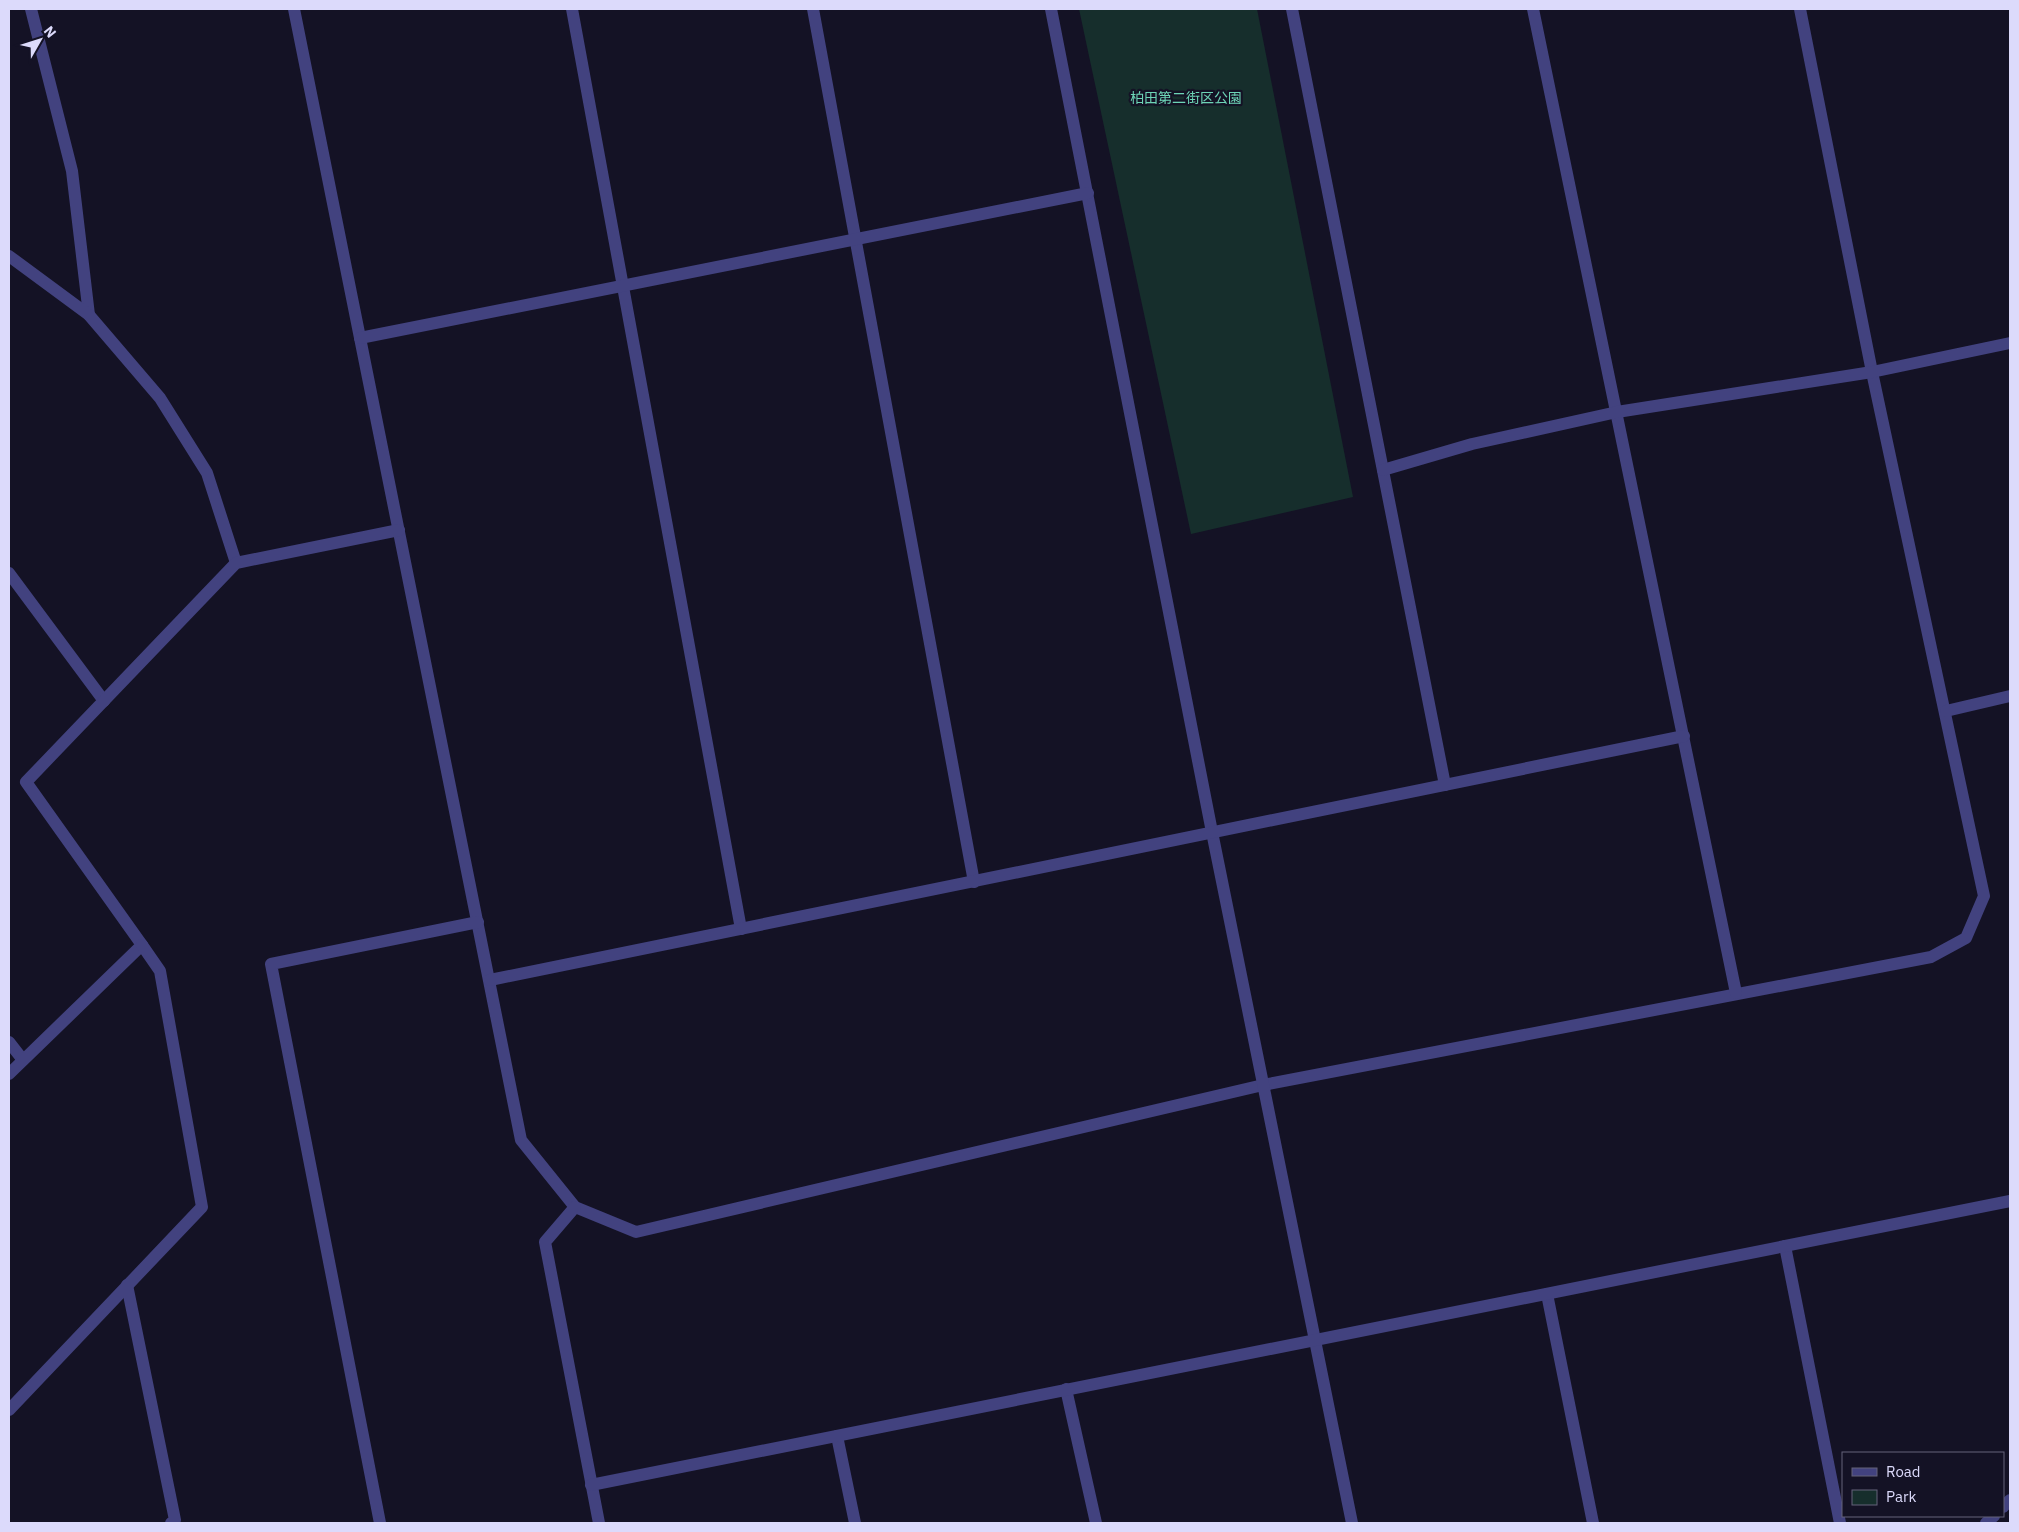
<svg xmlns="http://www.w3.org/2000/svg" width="2019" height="1532" font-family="'IBM Plex Sans','Noto Sans JP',sans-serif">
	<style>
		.green { fill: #162e2c }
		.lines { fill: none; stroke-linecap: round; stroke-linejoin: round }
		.minor { stroke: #42427f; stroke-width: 12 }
		.labels { text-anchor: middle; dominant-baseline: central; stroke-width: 4.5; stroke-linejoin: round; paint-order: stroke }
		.park-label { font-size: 14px; fill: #6dd4b6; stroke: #141225 }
	</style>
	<rect width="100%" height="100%" fill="#141225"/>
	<polygon class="green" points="1079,9 1257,9 1353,497 1191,534"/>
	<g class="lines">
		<g class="minor">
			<polyline points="31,9 72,171 89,315"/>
			<polyline points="294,9 521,1140 575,1207 636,1232 1263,1085 1931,957 1966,938 1984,896 1872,372 1800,9"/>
			<polyline points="572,9 741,929"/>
			<polyline points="813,9 974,882"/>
			<polyline points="1051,9 1212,832 1352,1523"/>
			<polyline points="1292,9 1445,785"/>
			<polyline points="1533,9 1736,993"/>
			<polyline points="9,256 89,315 160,398 207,473 236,563"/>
			<polyline points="360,338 1088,193"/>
			<polyline points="1383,470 1472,444 1617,412 1872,372 2010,343"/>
			<polyline points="9,573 104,701"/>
			<polyline points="1946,711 2010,696"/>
			<polyline points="490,980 1684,736"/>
			<polyline points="9,1042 23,1060"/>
			<polyline points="9,1074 142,945 26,782 236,563 399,530"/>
			<polyline points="575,1207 545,1242 599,1523"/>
			<polyline points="1785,1246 1840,1523"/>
			<polyline points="127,1285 175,1520 171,1523"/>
			<polyline points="1547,1294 1593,1523"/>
			<polyline points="1066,1389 1096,1523"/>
			<polyline points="9,1410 202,1207 160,971 142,945"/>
			<polyline points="837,1436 855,1523"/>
			<polyline points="591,1485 2010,1201"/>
			<polyline points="2003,1507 2010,1500"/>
			<polyline points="380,1523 271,964 478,922"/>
			<polyline points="1986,1523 1994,1516"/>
		</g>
	</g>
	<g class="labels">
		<g class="park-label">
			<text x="1186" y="98">柏田第二街区公園</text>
		</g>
	</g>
	<rect width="2019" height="1532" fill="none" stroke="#dcdafb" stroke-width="20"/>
	<rect x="1842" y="1452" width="162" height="65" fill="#141225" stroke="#64627b"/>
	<rect x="1852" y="1468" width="25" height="8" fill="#42427f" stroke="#64627b"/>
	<text x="1886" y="1477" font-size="15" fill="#dcdafb">Road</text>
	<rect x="1852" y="1490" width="25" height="15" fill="#162e2c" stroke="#64627b"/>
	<text x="1886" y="1502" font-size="15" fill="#dcdafb">Park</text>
	<g transform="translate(40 40) rotate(51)" stroke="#141225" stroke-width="4" paint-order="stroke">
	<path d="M0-4L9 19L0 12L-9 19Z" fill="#dcdafb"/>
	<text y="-8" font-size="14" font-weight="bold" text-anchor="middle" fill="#dcdafb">N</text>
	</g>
</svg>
